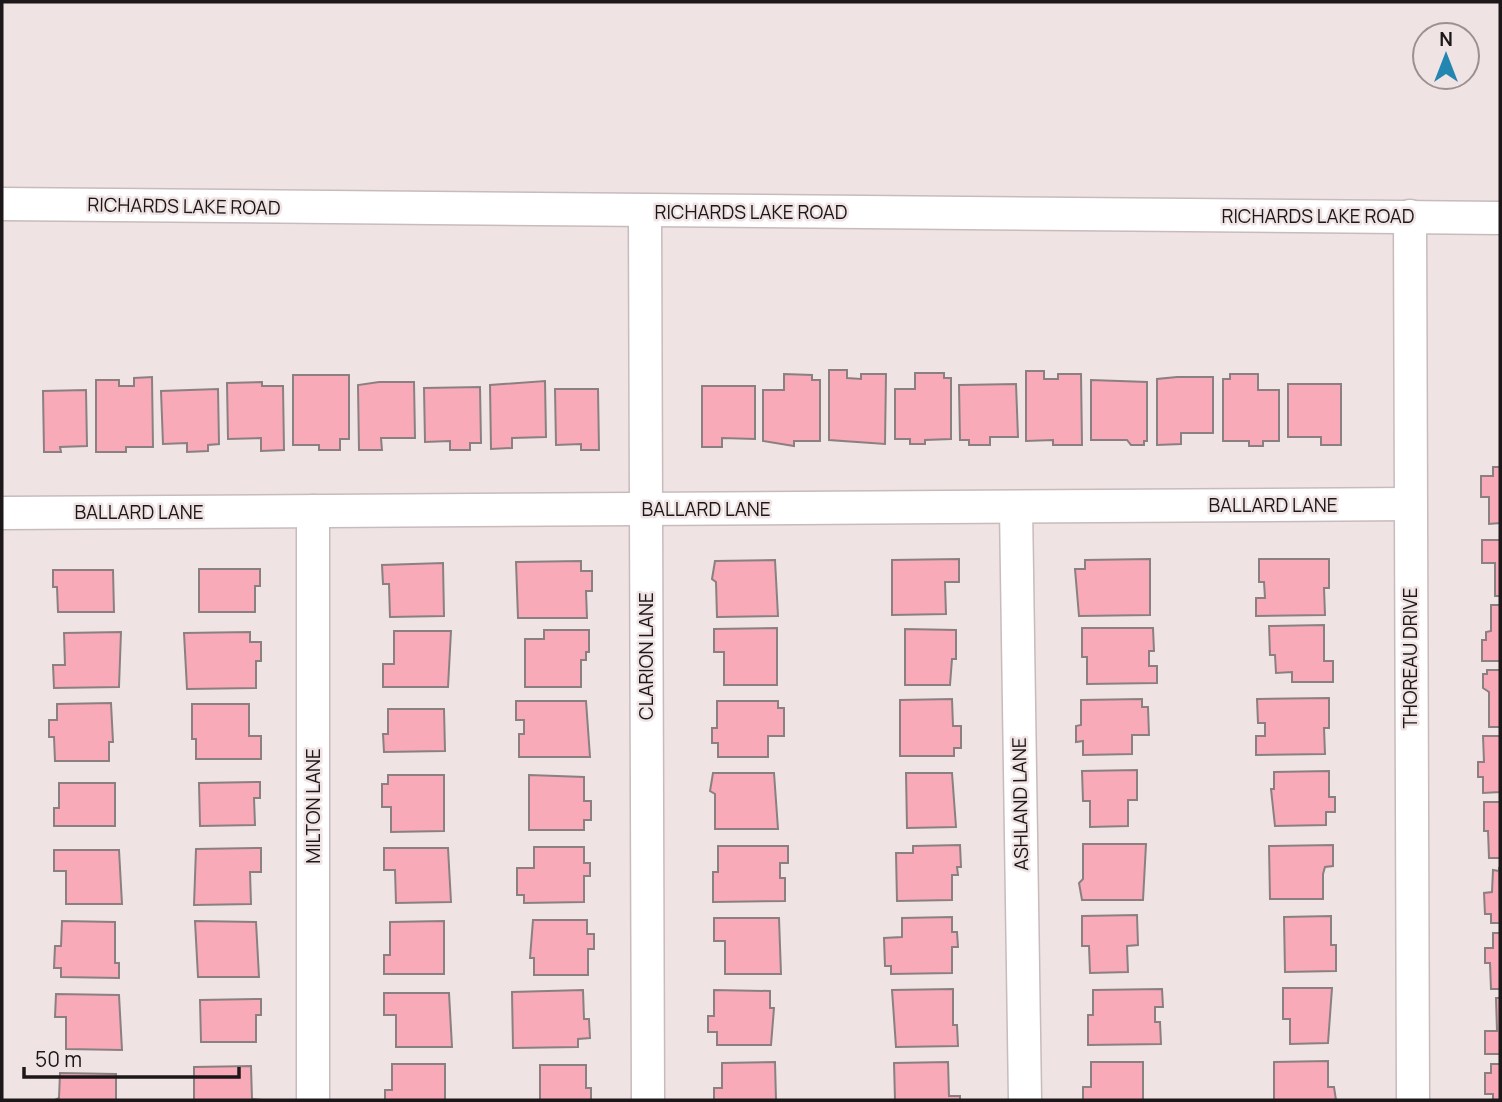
<svg xmlns="http://www.w3.org/2000/svg" width="1502" height="1102" font-family="Manrope,sans-serif">
	<style>
		.building { fill: #f8aab8; stroke: #8b8081; stroke-width: 2 }
		.lines { fill: none; stroke-linecap: round; stroke-linejoin: round }
		.minor-casing { stroke: #c7bbbc; stroke-width: 35 }
		.minor { stroke: #fff; stroke-width: 32 }
		.labels { text-anchor: middle; dominant-baseline: central; stroke-width: 5; stroke-linejoin: round; paint-order: stroke }
		.street-label { font-size: 19px; fill: #1c1718; stroke: #f0e3e4 }
	</style>
	<rect width="100%" height="100%" fill="#f0e3e4"/>
	<g class="building">
		<polygon points="829,370 847,370 847,378 861,379 861,374 886,374 885,444 829,440"/>
		<polygon points="1026,371 1044,371 1044,379 1058,379 1058,374 1081,374 1082,445 1053,445 1053,440 1026,441"/>
		<polygon points="915,373 944,373 944,378 951,378 951,439 925,440 925,444 910,444 910,439 895,439 895,389 915,389"/>
		<polygon points="784,374 812,375 812,380 820,380 820,441 794,441 794,446 763,441 763,390 784,390"/>
		<polygon points="1230,374 1258,374 1258,390 1279,390 1279,441 1263,441 1263,446 1249,446 1249,441 1223,441 1223,379 1230,379"/>
		<polygon points="293,375 349,375 349,439 340,439 340,450 319,450 319,445 293,445"/>
		<polygon points="152,377 153,447 126,447 126,452 96,452 96,380 119,380 119,386 134,386 134,378"/>
		<polygon points="1177,377 1213,377 1213,433 1181,433 1181,444 1157,445 1157,379"/>
		<polygon points="1091,380 1147,382 1147,441 1144,441 1144,445 1131,445 1127,440 1091,440"/>
		<polygon points="545,381 546,437 512,438 512,448 491,449 490,385"/>
		<polygon points="262,382 262,386 283,386 284,450 261,451 261,438 228,439 227,383"/>
		<polygon points="379,382 414,382 415,438 381,438 382,450 359,450 358,385"/>
		<polygon points="1016,384 1018,437 990,437 990,445 969,445 969,440 960,440 959,385"/>
		<polygon points="1288,384 1341,384 1341,445 1321,445 1321,437 1288,437"/>
		<polygon points="702,386 755,386 755,439 722,438 722,447 702,447"/>
		<polygon points="480,387 481,443 470,443 470,450 450,450 450,441 425,442 424,388"/>
		<polygon points="218,389 219,444 208,445 208,451 187,452 187,443 163,444 161,391"/>
		<polygon points="555,389 598,389 599,450 581,450 581,444 556,445"/>
		<polygon points="86,390 87,446 60,447 61,452 44,452 43,391"/>
		<polygon points="1493,467 1500,467 1500,523 1489,524 1489,497 1481,497 1481,476 1493,476"/>
		<polygon points="1482,540 1500,540 1500,596 1495,596 1495,563 1482,563"/>
		<polygon points="959,559 959,582 945,582 946,614 892,615 892,560"/>
		<polygon points="1150,559 1150,615 1079,616 1075,569 1085,569 1085,560"/>
		<polygon points="1259,559 1329,559 1329,588 1324,588 1325,615 1256,616 1256,598 1265,598 1264,582 1259,582"/>
		<polygon points="775,560 778,616 717,617 716,582 712,579 715,561"/>
		<polygon points="581,561 581,571 592,571 592,591 586,591 587,618 518,618 516,562"/>
		<polygon points="443,563 444,616 390,617 389,584 383,584 382,565"/>
		<polygon points="199,569 260,569 260,586 255,586 255,612 199,612"/>
		<polygon points="53,570 113,570 114,612 58,612 57,587 53,587"/>
		<polygon points="1491,605 1500,605 1500,661 1482,661 1482,640 1486,640 1486,632 1491,631"/>
		<polygon points="1324,625 1324,661 1333,661 1333,682 1292,682 1292,672 1276,673 1275,655 1270,655 1269,626"/>
		<polygon points="777,628 777,685 724,685 724,652 714,652 714,629"/>
		<polygon points="1082,628 1153,628 1154,651 1149,651 1149,666 1157,666 1157,683 1087,684 1087,657 1082,657"/>
		<polygon points="905,629 956,630 956,659 952,659 950,685 905,685"/>
		<polygon points="544,630 589,630 589,652 586,652 586,660 581,660 581,687 525,687 525,639 544,639"/>
		<polygon points="394,631 451,631 448,687 383,687 383,664 394,664"/>
		<polygon points="121,632 119,687 54,688 53,665 65,665 64,633"/>
		<polygon points="250,632 250,642 261,642 261,661 256,661 256,688 187,689 184,633"/>
		<polygon points="1487,670 1500,670 1500,727 1489,727 1489,692 1483,688 1483,674 1487,674"/>
		<polygon points="1329,698 1329,728 1324,728 1325,754 1256,755 1256,736 1265,736 1265,723 1258,723 1257,699"/>
		<polygon points="952,699 953,726 961,726 961,748 954,748 954,756 900,756 900,700"/>
		<polygon points="1142,699 1142,707 1148,707 1149,735 1132,735 1132,754 1083,755 1083,741 1076,742 1076,726 1081,725 1081,700"/>
		<polygon points="516,701 586,701 590,757 519,757 519,734 524,734 524,720 516,720"/>
		<polygon points="717,701 778,701 778,708 784,708 784,736 768,736 768,757 718,757 718,743 712,743 712,728 717,728"/>
		<polygon points="111,703 113,742 109,742 109,761 55,761 54,737 49,737 49,720 57,720 57,704"/>
		<polygon points="192,704 249,704 249,736 261,736 261,759 196,759 196,739 192,739"/>
		<polygon points="388,709 444,709 445,751 384,752 383,734 388,734"/>
		<polygon points="1483,736 1500,736 1500,792 1483,793 1483,777 1478,777 1478,762 1484,762"/>
		<polygon points="1137,770 1137,800 1128,800 1128,826 1090,827 1090,801 1083,801 1082,771"/>
		<polygon points="1329,771 1329,797 1335,797 1335,812 1326,812 1326,825 1275,826 1271,789 1274,789 1274,772"/>
		<polygon points="713,773 774,773 778,829 715,829 715,794 710,791"/>
		<polygon points="906,773 952,773 956,827 907,828"/>
		<polygon points="388,775 444,775 444,831 391,832 391,807 382,807 382,784 388,784"/>
		<polygon points="529,775 584,777 584,801 591,801 591,820 584,820 584,830 529,830"/>
		<polygon points="260,782 260,798 254,798 255,825 200,826 199,783"/>
		<polygon points="59,783 115,783 115,826 54,826 54,808 59,808"/>
		<polygon points="1484,802 1500,802 1500,858 1489,858 1488,831 1484,831"/>
		<polygon points="1083,844 1146,844 1143,900 1082,900 1079,883 1083,879"/>
		<polygon points="960,845 961,867 957,867 958,875 952,875 952,900 897,901 896,853 913,853 913,846"/>
		<polygon points="1333,845 1333,866 1325,867 1323,874 1323,899 1270,899 1269,846"/>
		<polygon points="718,846 788,846 788,863 780,863 780,878 785,878 785,901 713,902 713,872 718,872"/>
		<polygon points="534,847 584,847 584,863 590,863 590,876 584,876 584,902 524,903 524,895 517,895 517,868 534,868"/>
		<polygon points="261,848 261,872 250,872 251,904 194,905 196,849"/>
		<polygon points="384,848 448,848 451,902 396,903 395,870 384,870"/>
		<polygon points="54,850 119,850 122,904 66,904 66,871 54,871"/>
		<polygon points="1499,867 1500,923 1491,923 1491,914 1485,914 1484,893 1492,892 1493,870 1499,871"/>
		<polygon points="1137,915 1138,945 1127,946 1128,972 1090,973 1089,946 1082,946 1082,916"/>
		<polygon points="1331,916 1331,945 1336,945 1336,971 1285,972 1284,917"/>
		<polygon points="952,917 952,932 957,932 958,947 952,947 952,973 891,974 891,966 885,966 884,938 902,937 902,918"/>
		<polygon points="714,918 779,918 781,974 725,974 725,941 714,941"/>
		<polygon points="533,920 587,920 587,934 594,934 594,949 588,949 588,975 534,975 534,958 530,958"/>
		<polygon points="62,921 115,922 115,963 119,963 119,978 61,977 61,968 54,968 55,946 61,946"/>
		<polygon points="195,921 256,922 259,977 198,977"/>
		<polygon points="444,921 444,974 384,974 384,955 390,955 390,922"/>
		<polygon points="1493,933 1500,933 1500,989 1491,989 1490,963 1485,963 1485,948 1493,948"/>
		<polygon points="1283,988 1332,988 1328,1043 1290,1044 1290,1019 1283,1019"/>
		<polygon points="953,989 953,1025 957,1025 958,1046 896,1047 892,990"/>
		<polygon points="1162,989 1163,1007 1155,1007 1155,1022 1160,1022 1161,1044 1088,1045 1088,1015 1093,1015 1093,990"/>
		<polygon points="583,990 584,1019 589,1019 590,1038 578,1039 578,1047 513,1048 512,992"/>
		<polygon points="714,990 770,991 770,1008 774,1008 771,1045 717,1045 717,1032 708,1032 708,1016 714,1016"/>
		<polygon points="384,993 449,993 452,1047 396,1047 396,1015 384,1015"/>
		<polygon points="56,994 119,995 122,1050 66,1049 66,1017 55,1017"/>
		<polygon points="1496,998 1500,998 1500,1054 1485,1054 1485,1031 1497,1031"/>
		<polygon points="261,999 261,1015 256,1015 256,1042 201,1042 200,1000"/>
		<polygon points="1328,1061 1328,1087 1334,1087 1336,1100 1274,1100 1274,1062"/>
		<polygon points="775,1062 776,1100 714,1100 714,1088 722,1088 722,1063"/>
		<polygon points="948,1062 949,1096 960,1096 960,1100 895,1100 894,1063"/>
		<polygon points="1091,1062 1143,1062 1143,1100 1083,1100 1083,1087 1091,1087"/>
		<polygon points="392,1064 445,1064 445,1100 385,1100 385,1090 392,1090"/>
		<polygon points="1491,1064 1500,1064 1500,1100 1493,1100 1493,1094 1485,1094 1485,1073 1491,1073"/>
		<polygon points="540,1065 586,1065 586,1088 591,1088 591,1100 540,1100"/>
		<polygon points="251,1066 252,1099 262,1100 194,1100 194,1067"/>
		<polygon points="60,1073 116,1074 116,1100 55,1100 59,1098"/>
	</g>
	<g class="lines">
		<defs>
			<g id="minor">
				<polyline points="2,204 1500,218"/>
				<polyline points="645,212 648,1100"/>
				<polyline points="1410,216 1413,1100"/>
				<polyline points="1016,507 1025,1100"/>
				<polyline points="2,513 1410,504"/>
				<polyline points="313,1100 313,511"/>
			</g>
		</defs>
		<use href="#minor" class="minor-casing"/>
		<use href="#minor" class="minor"/>
	</g>
	<g class="labels">
		<g class="street-label">
			<text transform="translate(184 206) rotate(1)">RICHARDS LAKE ROAD</text>
			<text x="751" y="212">RICHARDS LAKE ROAD</text>
			<text x="1318" y="216">RICHARDS LAKE ROAD</text>
			<text x="1273" y="505">BALLARD LANE</text>
			<text x="706" y="509">BALLARD LANE</text>
			<text x="139" y="512">BALLARD LANE</text>
			<text transform="translate(646 656) rotate(-90)">CLARION LANE</text>
			<text transform="translate(1410 658) rotate(-90)">THOREAU DRIVE</text>
			<text transform="translate(1020 804) rotate(-91)">ASHLAND LANE</text>
			<text transform="translate(313 806) rotate(-90)">MILTON LANE</text>
		</g>
	</g>
	<rect width="1502" height="1102" fill="none" stroke="#1c1718" stroke-width="7"/>
	<g transform="translate(1446 56)"><circle r="33" fill="#f0e3e4" stroke="#9b9192" stroke-width="2"/>
	<path d="M0-5L12 26L0 18L-12 26Z" fill="#2386b0"/>
	<text y="-10" font-size="19" font-weight="bold" text-anchor="middle" fill="#1c1718">N</text>
	</g>
	<path d="M24 1067v10h215v-10" fill="none" stroke="#1c1718" stroke-width="3.5"/>
	<text x="35" y="1067" font-size="21" fill="#1c1718" stroke="#f0e3e4" stroke-width="5" paint-order="stroke">50 m</text>
</svg>
